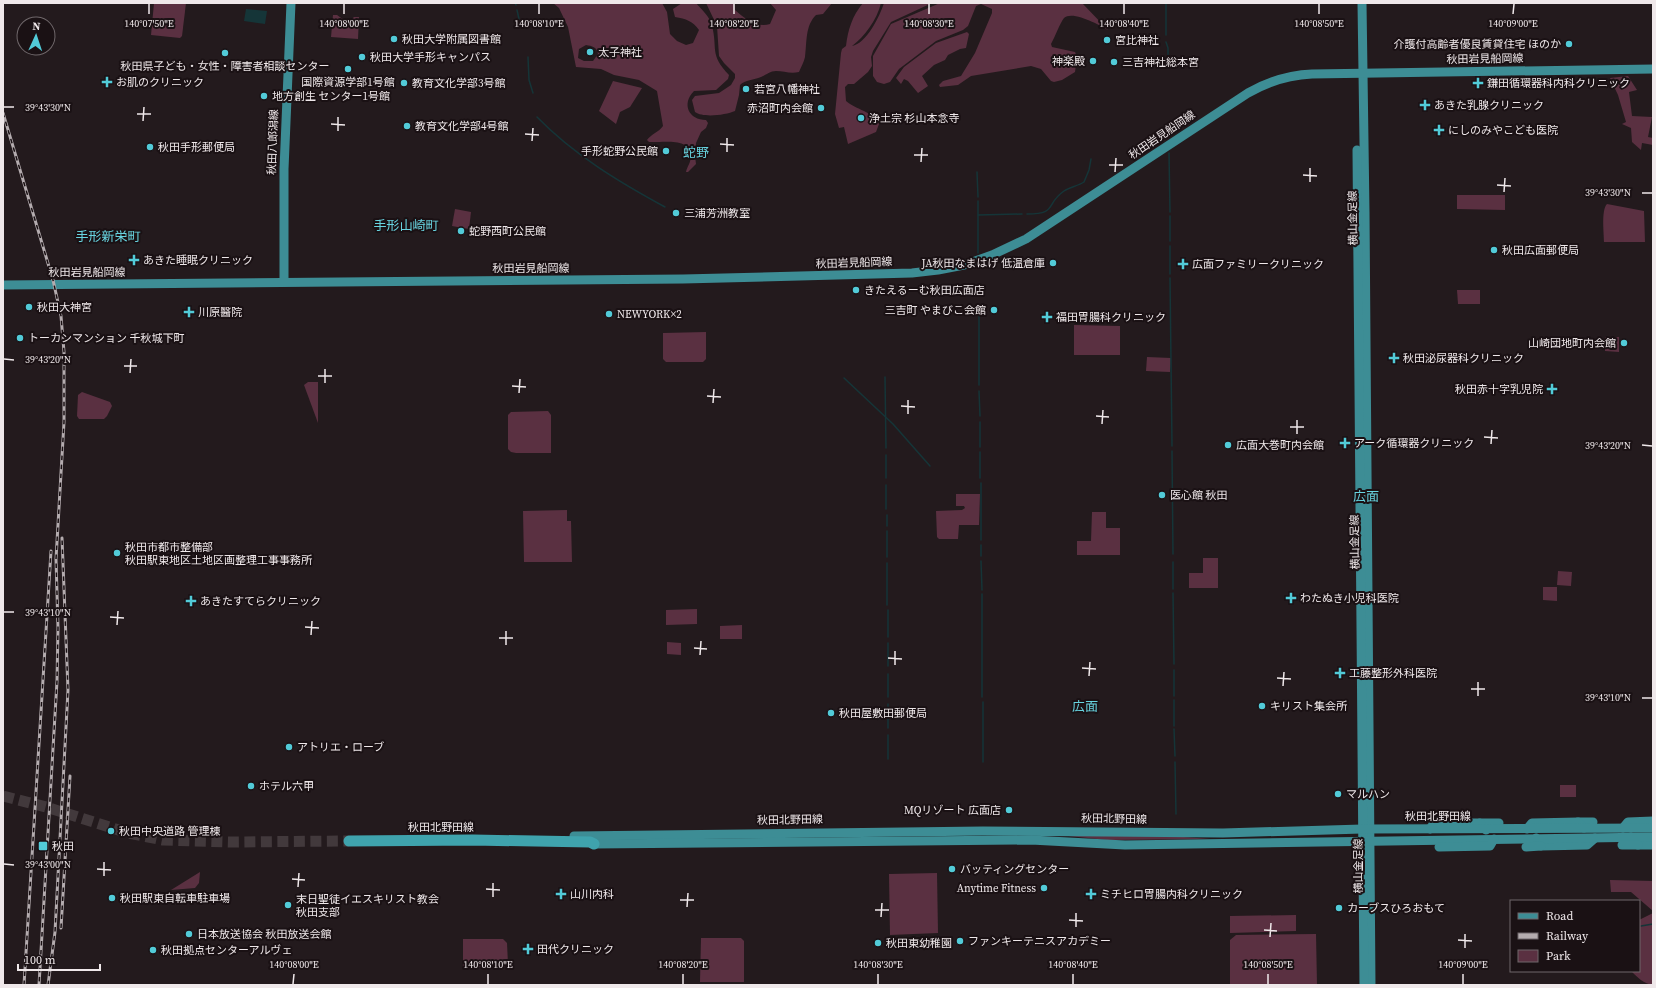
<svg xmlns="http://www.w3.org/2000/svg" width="1656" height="988" font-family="'Source Serif 4','Noto Sans JP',serif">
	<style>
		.green { fill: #5a3041; fill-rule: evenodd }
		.water { fill: #153538 }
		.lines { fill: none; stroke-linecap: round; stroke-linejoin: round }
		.stream { stroke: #153538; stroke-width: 1.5 }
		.motorway-tunnel { stroke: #42393c; stroke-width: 11; stroke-dasharray: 11 5.5; stroke-linecap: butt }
		.primary { stroke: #3d8d95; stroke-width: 9 }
		.motorway { stroke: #3fa3ad; stroke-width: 11 }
		.rail-casing { stroke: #b4acaf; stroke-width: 3 }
		.rail { stroke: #1a1114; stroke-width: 1.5; stroke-dasharray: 4.5; stroke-linecap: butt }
		.ticks { fill: none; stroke: #efe8ea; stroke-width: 1.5 }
		.poi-dot { fill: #52cbd8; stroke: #1a1114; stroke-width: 1.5 }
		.labels { text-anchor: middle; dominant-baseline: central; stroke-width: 4; stroke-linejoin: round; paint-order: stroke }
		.poi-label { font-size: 11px; fill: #efe8ea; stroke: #1a1114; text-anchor: start }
		.street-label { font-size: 11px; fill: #efe8ea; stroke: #1a1114 }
		.quarter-label { font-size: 13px; fill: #68d3df; stroke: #1a1114 }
		.ticks-label { font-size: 10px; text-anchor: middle; fill: #efe8ea; stroke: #1a1114; stroke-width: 4; stroke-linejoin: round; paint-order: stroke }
	</style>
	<rect width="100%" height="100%" fill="#231a1d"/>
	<g class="green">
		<polygon points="154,3 186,3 182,36 180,38 151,35"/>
		<path d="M553 3H662L667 12 670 34 677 41 686 45 693 43 699 30C693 21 686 19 675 17L673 9 682 3H696C702 10 710 17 712 26 718 49 709 54 729 75L728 79 716 90 694 91C681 104 689 120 706 120L708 123 706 128 701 132 696 143 695 156 696 164 688 172H686C687 167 691 162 691 156 691 137 662 143 649 142L647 140C651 134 659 132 663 126L657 91 639 80 614 75 601 69 576 67 568 27 559 8ZM586 45C592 46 597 47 598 54L593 61H584L578 58 579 49Z"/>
		<path d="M706 3H734L735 10C745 19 757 28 770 24L776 10 770 3H832L823 14 816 15C805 26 807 42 805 57 804 62 801 67 799 72 790 74 784 71 776 71 770 71 766 75 761 77 754 80 745 80 740 85L739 95 735 111C726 115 703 118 695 112L692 100 695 96 719 93 731 85 735 78V74L724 63 719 56 717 26Z"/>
		<path d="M863 3H881C877 20 864 37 852 46 866 44 880 16 884 3H932L891 22 873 51 871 57 872 66 868 72 854 84H848L845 87 846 101C856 110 873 111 879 124L876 132 848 144 844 127 839 128 835 114 841 53 842 49 846 46C848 30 852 16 863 3Z"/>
		<path d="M940 3H1082L1108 30C1101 26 1073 10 1064 18 1060 23 1055 37 1051 44L1052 47 1075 52 1077 57 1075 72 1062 80 1054 82 1051 81 1041 69 1031 66 971 76 958 85 940 87 939 85 943 81 961 76 975 53 992 13V9L981 4 976 6 968 26 963 30 936 41 899 69 890 82 884 84 877 82 873 76V56L891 24Z"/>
		<polygon points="333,15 337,15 344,20 351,20 354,17 359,17 358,39 331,37"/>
		<polygon points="967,32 969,34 966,48 960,49 948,55 945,60 934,65 922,76 928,86 918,93 908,81 904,79 901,84 896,78 904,67 936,43"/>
		<polygon points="1628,76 1637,90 1629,92 1632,116 1652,117 1648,137 1653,138 1653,145 1642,143 1641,150 1632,142 1631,128 1622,124 1626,122 1618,95 1610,78"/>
		<polygon points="613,81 642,88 630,107 620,112 616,124 599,111"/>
		<polygon points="1457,195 1505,195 1505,210 1457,209"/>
		<path d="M1607 204 1644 211 1645 242H1604C1604 233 1601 210 1607 204Z"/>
		<polygon points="455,209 471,212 469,229 452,226"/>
		<polygon points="1457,290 1480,290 1480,304 1458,304"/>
		<polygon points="1074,325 1120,326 1120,355 1074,355"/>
		<polygon points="706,332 706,359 703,362 666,362 663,359 663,333"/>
		<polygon points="1605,337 1619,337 1619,352 1605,351"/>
		<polygon points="1147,357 1171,358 1170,372 1146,371"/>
		<polygon points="308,382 318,382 318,423 304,385"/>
		<polygon points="82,392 110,402 112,406 107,416 104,419 79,419 77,416 78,395"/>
		<polygon points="548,411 551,415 551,453 516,453 511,452 508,449 508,415 511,412"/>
		<polygon points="956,494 980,494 979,525 959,525 958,539 939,539 937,537 936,511 962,510 965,508 964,506 956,506"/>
		<polygon points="567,510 567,521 571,521 572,562 524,562 523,511"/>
		<polygon points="1092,512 1106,512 1106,528 1120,528 1120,555 1077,555 1077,541 1091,541"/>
		<polygon points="1203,558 1218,558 1218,588 1189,588 1189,573 1203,573"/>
		<polygon points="1558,571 1572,572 1571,586 1557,585"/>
		<polygon points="1543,587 1557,587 1557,601 1543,600"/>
		<polygon points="697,609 697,624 666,625 666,610"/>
		<polygon points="742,625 742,639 720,639 720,626"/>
		<polygon points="667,642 681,643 681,655 667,654"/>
		<rect x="1560" y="785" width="16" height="12"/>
		<polygon points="1059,835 1158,835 1210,839 1107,840"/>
		<polygon points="200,872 199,883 195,888 171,890"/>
		<polygon points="937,873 938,933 890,935 889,874"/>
		<polygon points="1610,880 1653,881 1653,911 1631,892 1611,892"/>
		<path d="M1653 913V985C1644 984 1637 977 1631 971H1639V920Z"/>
		<polygon points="1296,915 1296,931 1230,933 1230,916"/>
		<polygon points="1316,934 1317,985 1230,985 1230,940 1236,935"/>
		<polygon points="701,938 741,938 744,941 744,982 700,982"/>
		<polygon points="463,939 503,939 507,943 508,964 504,967 463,967"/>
	</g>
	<polygon class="water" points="246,9 267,11 265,24 244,21"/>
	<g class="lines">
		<g class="stream">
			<polyline points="515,3 516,5"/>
			<polyline points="517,10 519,19"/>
			<polyline points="1166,35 1166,3"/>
			<polyline points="1166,42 1168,48 1168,68"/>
			<polyline points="528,57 529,80 533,93"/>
			<path d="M537 117C574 155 619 182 665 207"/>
			<polyline points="1169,153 1170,212"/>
			<polyline points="977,172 978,197"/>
			<polyline points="978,201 978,253"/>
			<path d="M1027 214C1058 214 1045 204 1064 191 1070 187 1078 186 1084 182L1089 170 1091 159"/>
			<polyline points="978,215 1022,214"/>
			<polyline points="1170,216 1170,241"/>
			<polyline points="1170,246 1170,274"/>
			<polyline points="1170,278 1172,446"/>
			<polyline points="979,313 979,385"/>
			<polyline points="885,377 886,448"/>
			<polyline points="844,378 893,424 930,466"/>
			<polyline points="979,391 980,416"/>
			<polyline points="980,422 980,447"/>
			<polyline points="1172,451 1173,554"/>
			<polyline points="980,452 980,478"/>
			<polyline points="886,455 886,478"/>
			<polyline points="981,483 981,540"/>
			<polyline points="886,485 886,509"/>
			<polyline points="887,515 887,526"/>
			<polyline points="981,545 981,556"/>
			<polyline points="887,557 887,531"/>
			<polyline points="981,561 982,590"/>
			<polyline points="1173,562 1173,589"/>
			<polyline points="887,563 887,605"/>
			<polyline points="1173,593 1174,664"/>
			<polyline points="982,594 982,697"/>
			<polyline points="888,610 888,637"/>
			<polyline points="888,643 888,666"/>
			<polyline points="1174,670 1174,696"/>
			<polyline points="888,697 888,674"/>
			<polyline points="1174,700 1174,726"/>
			<polyline points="983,702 983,762"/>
			<polyline points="888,704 888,728"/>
			<polyline points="1174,729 1175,756"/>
			<polyline points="888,759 888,735"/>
			<polyline points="1175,762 1176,814"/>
			<polyline points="1641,926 1653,924"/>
		</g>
		<polyline class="motorway-tunnel" points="3,796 46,807 128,833 163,840 230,842 349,841"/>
		<g class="primary">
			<polyline points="1362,3 1365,212 1371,985"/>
			<polyline points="1357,150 1364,985"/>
			<polyline points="284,282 284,169 291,3"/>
			<path d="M3 285 683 279 912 273 938 270 964 265 992 255 1026 239 1248 93C1269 81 1289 75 1312 74L1653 69"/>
			<polyline points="1578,822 1593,822"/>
			<polyline points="1480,823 1499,823"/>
			<polyline points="1623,828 1628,822 1653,821"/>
			<polyline points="1430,829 1434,823 1480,823 1486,830"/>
			<polyline points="1527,829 1532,823 1578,822 1584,828"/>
			<polyline points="574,836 983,831 1223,833 1362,829 1653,828"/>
			<polyline points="1631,837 1638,845 1653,845"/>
			<polyline points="1536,838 1541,846 1587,845 1595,838"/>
			<polyline points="594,844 1031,840 1125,845 1653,837"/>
			<polyline points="1622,845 1638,845"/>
			<polyline points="1439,847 1490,846 1494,839"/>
			<polyline points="1526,847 1541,846"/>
		</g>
		<polyline class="motorway" points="349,841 473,840 590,842 594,844"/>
		<defs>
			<g id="rail">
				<polyline points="3,113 53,280 61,316 64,352 64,422 56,559 58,628 57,681 39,985"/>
				<polyline points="61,928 70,776"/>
				<polyline points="24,985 51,551"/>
				<polyline points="48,985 55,932 68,690 62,538"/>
			</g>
		</defs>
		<use href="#rail" class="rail-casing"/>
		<use href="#rail" class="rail"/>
	</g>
	<path class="ticks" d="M149 14V4M344 14V4M539 14V4M734 14V4M929 14V4M1124 14V4M1319 14V4M1513 14 1514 4M4 107H14M137 114H151M143 121 144 107M331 124 345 125M338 131V117M525 134 539 135M532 141 533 128M720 144 734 145M727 152V138M914 155H928M921 162 922 148M1109 165H1123M1115 172 1116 158M1303 175 1317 176M1310 182V168M1497 185 1511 186M1504 192 1505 178M1642 193H1652M4 359 14 360M124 366H137M130 373 131 359M318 376H332M325 383V369M512 386 526 387M519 393 520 379M707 396 721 397M713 403 714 389M901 406 915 407M908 414V400M1096 416 1109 417M1102 424 1103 410M1290 427H1304M1297 434V420M1484 437 1498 438M1491 444 1492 430M1642 445 1652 446M4 612H14M110 617 124 618M117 625 118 611M305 627 319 628M311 635 312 621M499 638H513M506 645V631M694 648 707 649M700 655 701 641M888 658 902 659M895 665V651M1082 668 1096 669M1089 676 1090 662M1277 678 1291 679M1283 686 1284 672M1471 689H1485M1478 696V682M1642 698H1652M4 864 14 865M97 869 111 870M104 876V862M292 879 305 880M298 887 299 873M486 889 500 890M493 897V883M680 900H694M687 907 688 893M875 910H889M881 917 882 903M1069 920 1083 921M1076 927V913M1264 930 1277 931M1270 937 1271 923M1458 940 1472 941M1465 948V934M293 984 294 974M488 984V974M683 984V974M878 984V974M1073 984V974M1268 984V974M1463 984V974"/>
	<g class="poi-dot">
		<circle cx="394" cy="39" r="4"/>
		<circle cx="1107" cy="40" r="4"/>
		<circle cx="1569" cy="44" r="4"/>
		<circle cx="590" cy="52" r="4"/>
		<circle cx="225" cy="53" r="4"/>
		<circle cx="362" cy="57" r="4"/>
		<circle cx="1093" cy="61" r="4"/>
		<circle cx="1114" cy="62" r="4"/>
		<circle cx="348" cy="69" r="4"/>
		<path d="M105 76h4v4h4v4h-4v4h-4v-4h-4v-4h4z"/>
		<circle cx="404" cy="83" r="4"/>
		<path d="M1476 77h4v4h4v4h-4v4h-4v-4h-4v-4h4z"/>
		<circle cx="746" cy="89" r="4"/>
		<circle cx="264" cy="96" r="4"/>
		<path d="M1423 99h4v4h4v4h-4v4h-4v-4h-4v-4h4z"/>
		<circle cx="821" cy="108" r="4"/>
		<circle cx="861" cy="118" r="4"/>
		<circle cx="407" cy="126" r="4"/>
		<path d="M1437 124h4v4h4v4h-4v4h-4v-4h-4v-4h4z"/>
		<circle cx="150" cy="147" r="4"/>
		<circle cx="666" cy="151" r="4"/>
		<circle cx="676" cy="213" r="4"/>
		<circle cx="461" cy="231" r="4"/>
		<circle cx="1494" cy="250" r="4"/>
		<path d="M132 254h4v4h4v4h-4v4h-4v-4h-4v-4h4z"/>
		<circle cx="1053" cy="263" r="4"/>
		<path d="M1181 258h4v4h4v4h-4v4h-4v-4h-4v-4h4z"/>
		<circle cx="856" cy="290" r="4"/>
		<circle cx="29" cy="307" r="4"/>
		<circle cx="994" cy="310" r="4"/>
		<path d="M187 306h4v4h4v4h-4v4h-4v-4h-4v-4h4z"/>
		<circle cx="609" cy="314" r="4"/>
		<path d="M1045 311h4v4h4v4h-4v4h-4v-4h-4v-4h4z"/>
		<circle cx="20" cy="338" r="4"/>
		<circle cx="1624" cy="343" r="4"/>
		<path d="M1392 352h4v4h4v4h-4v4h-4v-4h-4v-4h4z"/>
		<path d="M1550 383h4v4h4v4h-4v4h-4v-4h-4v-4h4z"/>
		<path d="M1343 437h4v4h4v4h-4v4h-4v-4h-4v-4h4z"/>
		<circle cx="1228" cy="445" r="4"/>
		<circle cx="1162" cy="495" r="4"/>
		<circle cx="117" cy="553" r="4"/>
		<path d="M1289 592h4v4h4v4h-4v4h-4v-4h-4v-4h4z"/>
		<path d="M189 595h4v4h4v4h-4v4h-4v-4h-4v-4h4z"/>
		<path d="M1338 667h4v4h4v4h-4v4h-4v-4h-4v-4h4z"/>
		<circle cx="1262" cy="706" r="4"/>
		<circle cx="831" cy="713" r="4"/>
		<circle cx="289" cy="747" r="4"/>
		<circle cx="251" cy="786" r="4"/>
		<circle cx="1338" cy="794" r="4"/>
		<circle cx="1009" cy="810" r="4"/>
		<circle cx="111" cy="831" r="4"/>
		<rect x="38" y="841" width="10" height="10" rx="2"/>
		<circle cx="952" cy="869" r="4"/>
		<circle cx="1044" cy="888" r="4"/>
		<path d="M559 888h4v4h4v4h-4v4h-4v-4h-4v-4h4z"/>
		<path d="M1089 888h4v4h4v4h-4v4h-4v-4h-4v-4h4z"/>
		<circle cx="112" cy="898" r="4"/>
		<circle cx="288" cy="905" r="4"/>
		<circle cx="1339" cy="908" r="4"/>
		<circle cx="189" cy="934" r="4"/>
		<circle cx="960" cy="941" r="4"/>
		<circle cx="878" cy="943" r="4"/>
		<path d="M526 943h4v4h4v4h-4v4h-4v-4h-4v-4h4z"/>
		<circle cx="153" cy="950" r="4"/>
	</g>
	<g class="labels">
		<g class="poi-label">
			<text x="402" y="39">秋田大学附属図書館</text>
			<text x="1115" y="40">宮比神社</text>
			<text x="1561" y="44" text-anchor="end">介護付高齢者優良賃貸住宅 ほのか</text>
			<text x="598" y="52">太子神社</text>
			<text x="370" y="57">秋田大学手形キャンパス</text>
			<text x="1085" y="61" text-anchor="end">神楽殿</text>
			<text x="1122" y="62">三吉神社総本宮</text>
			<text x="225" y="66" text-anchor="middle">秋田県子ども・女性・障害者相談センター</text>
			<text x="116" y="82">お肌のクリニック</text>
			<text x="348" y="82" text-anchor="middle">国際資源学部1号館</text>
			<text x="412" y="83">教育文化学部3号館</text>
			<text x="1487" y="83">鎌田循環器科内科クリニック</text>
			<text x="754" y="89">若宮八幡神社</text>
			<text x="272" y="96">地方創生 センター1号館</text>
			<text x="1434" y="105">あきた乳腺クリニック</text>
			<text x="813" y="108" text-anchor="end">赤沼町内会館</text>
			<text x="869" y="118">浄土宗 杉山本念寺</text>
			<text x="415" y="126">教育文化学部4号館</text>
			<text x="1448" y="130">にしのみやこども医院</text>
			<text x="158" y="147">秋田手形郵便局</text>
			<text x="658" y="151" text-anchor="end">手形蛇野公民館</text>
			<text x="684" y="213">三浦芳洲教室</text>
			<text x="469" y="231">蛇野西町公民館</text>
			<text x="1502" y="250">秋田広面郵便局</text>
			<text x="143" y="260">あきた睡眠クリニック</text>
			<text x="1045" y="263" text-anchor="end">JA秋田なまはげ 低温倉庫</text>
			<text x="1192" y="264">広面ファミリークリニック</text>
			<text x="864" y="290">きたえるーむ秋田広面店</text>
			<text x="37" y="307">秋田大神宮</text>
			<text x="986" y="310" text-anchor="end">三吉町 やまびこ会館</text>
			<text x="198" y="312">川原醫院</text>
			<text x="617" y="314">NEWYORK×2</text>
			<text x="1056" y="317">福田胃腸科クリニック</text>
			<text x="28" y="338">トーカンマンション 千秋城下町</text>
			<text x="1616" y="343" text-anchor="end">山崎団地町内会館</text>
			<text x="1403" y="358">秋田泌尿器科クリニック</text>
			<text x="1543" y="389" text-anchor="end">秋田赤十字乳児院</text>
			<text x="1354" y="443">アーク循環器クリニック</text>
			<text x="1236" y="445">広面大巻町内会館</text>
			<text x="1170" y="495">医心館 秋田</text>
			<text x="125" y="547">秋田市都市整備部<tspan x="125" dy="13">秋田駅東地区土地区画整理工事事務所</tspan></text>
			<text x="1300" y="598">わたぬき小児科医院</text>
			<text x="200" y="601">あきたすてらクリニック</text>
			<text x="1349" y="673">工藤整形外科医院</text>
			<text x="1270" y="706">キリスト集会所</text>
			<text x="839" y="713">秋田屋敷田郵便局</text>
			<text x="297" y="747">アトリエ・ローブ</text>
			<text x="259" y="786">ホテル六甲</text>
			<text x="1346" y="794">マルハン</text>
			<text x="1001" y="810" text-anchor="end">MQリゾート 広面店</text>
			<text x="119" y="831">秋田中央道路 管理棟</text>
			<text x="52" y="846">秋田</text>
			<text x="960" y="869">バッティングセンター</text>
			<text x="1036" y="888" text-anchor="end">Anytime Fitness</text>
			<text x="570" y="894">山川内科</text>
			<text x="1100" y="894">ミチヒロ胃腸内科クリニック</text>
			<text x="120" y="898">秋田駅東自転車駐車場</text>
			<text x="296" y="899">末日聖徒イエスキリスト教会<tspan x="296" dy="13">秋田支部</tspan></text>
			<text x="1347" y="908">カーブスひろおもて</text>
			<text x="197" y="934">日本放送協会 秋田放送会館</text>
			<text x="968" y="941">ファンキーテニスアカデミー</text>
			<text x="886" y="943">秋田東幼稚園</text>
			<text x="537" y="949">田代クリニック</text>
			<text x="161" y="950">秋田拠点センターアルヴェ</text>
		</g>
		<g class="street-label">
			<text transform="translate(1485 59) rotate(-1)">秋田岩見船岡線</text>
			<text transform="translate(1162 135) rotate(-34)">秋田岩見船岡線</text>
			<text transform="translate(273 142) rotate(-88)">秋田八郎潟線</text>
			<text transform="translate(1353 218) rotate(-91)">横山金足線</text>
			<text transform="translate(854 263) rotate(-2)">秋田岩見船岡線</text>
			<text x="531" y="268">秋田岩見船岡線</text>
			<text x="87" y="272">秋田岩見船岡線</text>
			<text transform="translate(1355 542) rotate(-91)">横山金足線</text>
			<text x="1438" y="816">秋田北野田線</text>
			<text transform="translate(1114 819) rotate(1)">秋田北野田線</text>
			<text transform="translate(790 820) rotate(-1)">秋田北野田線</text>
			<text x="441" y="827">秋田北野田線</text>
			<text transform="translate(1358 866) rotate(-90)">横山金足線</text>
		</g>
		<g class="quarter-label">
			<text x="696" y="152">蛇野</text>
			<text x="406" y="225">手形山崎町</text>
			<text x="108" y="236">手形新栄町</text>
			<text x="1366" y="496">広面</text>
			<text x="1085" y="706">広面</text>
		</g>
	</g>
	<g class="ticks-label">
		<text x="149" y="27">140°07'50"E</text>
		<text x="344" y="27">140°08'00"E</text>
		<text x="539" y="27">140°08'10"E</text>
		<text x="734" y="27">140°08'20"E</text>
		<text x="929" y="27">140°08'30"E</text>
		<text x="1124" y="27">140°08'40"E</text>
		<text x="1319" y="27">140°08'50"E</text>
		<text x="1513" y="27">140°09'00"E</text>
		<text x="48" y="111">39°43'30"N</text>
		<text x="1608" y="196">39°43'30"N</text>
		<text x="48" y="363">39°43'20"N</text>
		<text x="1608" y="449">39°43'20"N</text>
		<text x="48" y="616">39°43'10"N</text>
		<text x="1608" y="701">39°43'10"N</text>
		<text x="48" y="868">39°43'00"N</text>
		<text x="294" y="968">140°08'00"E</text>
		<text x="488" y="968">140°08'10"E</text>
		<text x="683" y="968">140°08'20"E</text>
		<text x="878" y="968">140°08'30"E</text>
		<text x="1073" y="968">140°08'40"E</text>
		<text x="1268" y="968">140°08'50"E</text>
		<text x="1463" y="968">140°09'00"E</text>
	</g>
	<rect width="1656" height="988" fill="none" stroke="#efe8ea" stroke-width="8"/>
	<rect x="1510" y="900" width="130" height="72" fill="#1a1114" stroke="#6f676a"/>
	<rect x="1518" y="913" width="20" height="6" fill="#3d8d95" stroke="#6f676a"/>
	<text x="1546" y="920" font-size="12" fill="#efe8ea">Road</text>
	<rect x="1518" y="933" width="20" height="6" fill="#b4acaf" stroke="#6f676a"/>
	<text x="1546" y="940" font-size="12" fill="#efe8ea">Railway</text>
	<rect x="1518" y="950" width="20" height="12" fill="#5a3041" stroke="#6f676a"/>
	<text x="1546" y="960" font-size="12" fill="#efe8ea">Park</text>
	<g transform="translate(36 36) rotate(3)"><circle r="19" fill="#1a1114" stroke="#6f676a"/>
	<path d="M0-3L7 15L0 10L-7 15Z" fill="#52cbd8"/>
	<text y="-6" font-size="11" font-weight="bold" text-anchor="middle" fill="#efe8ea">N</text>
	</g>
	<path d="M18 964v6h82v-6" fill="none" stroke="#efe8ea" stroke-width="2"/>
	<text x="24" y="964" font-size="12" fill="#efe8ea" stroke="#1a1114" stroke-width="3" paint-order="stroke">100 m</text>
</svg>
